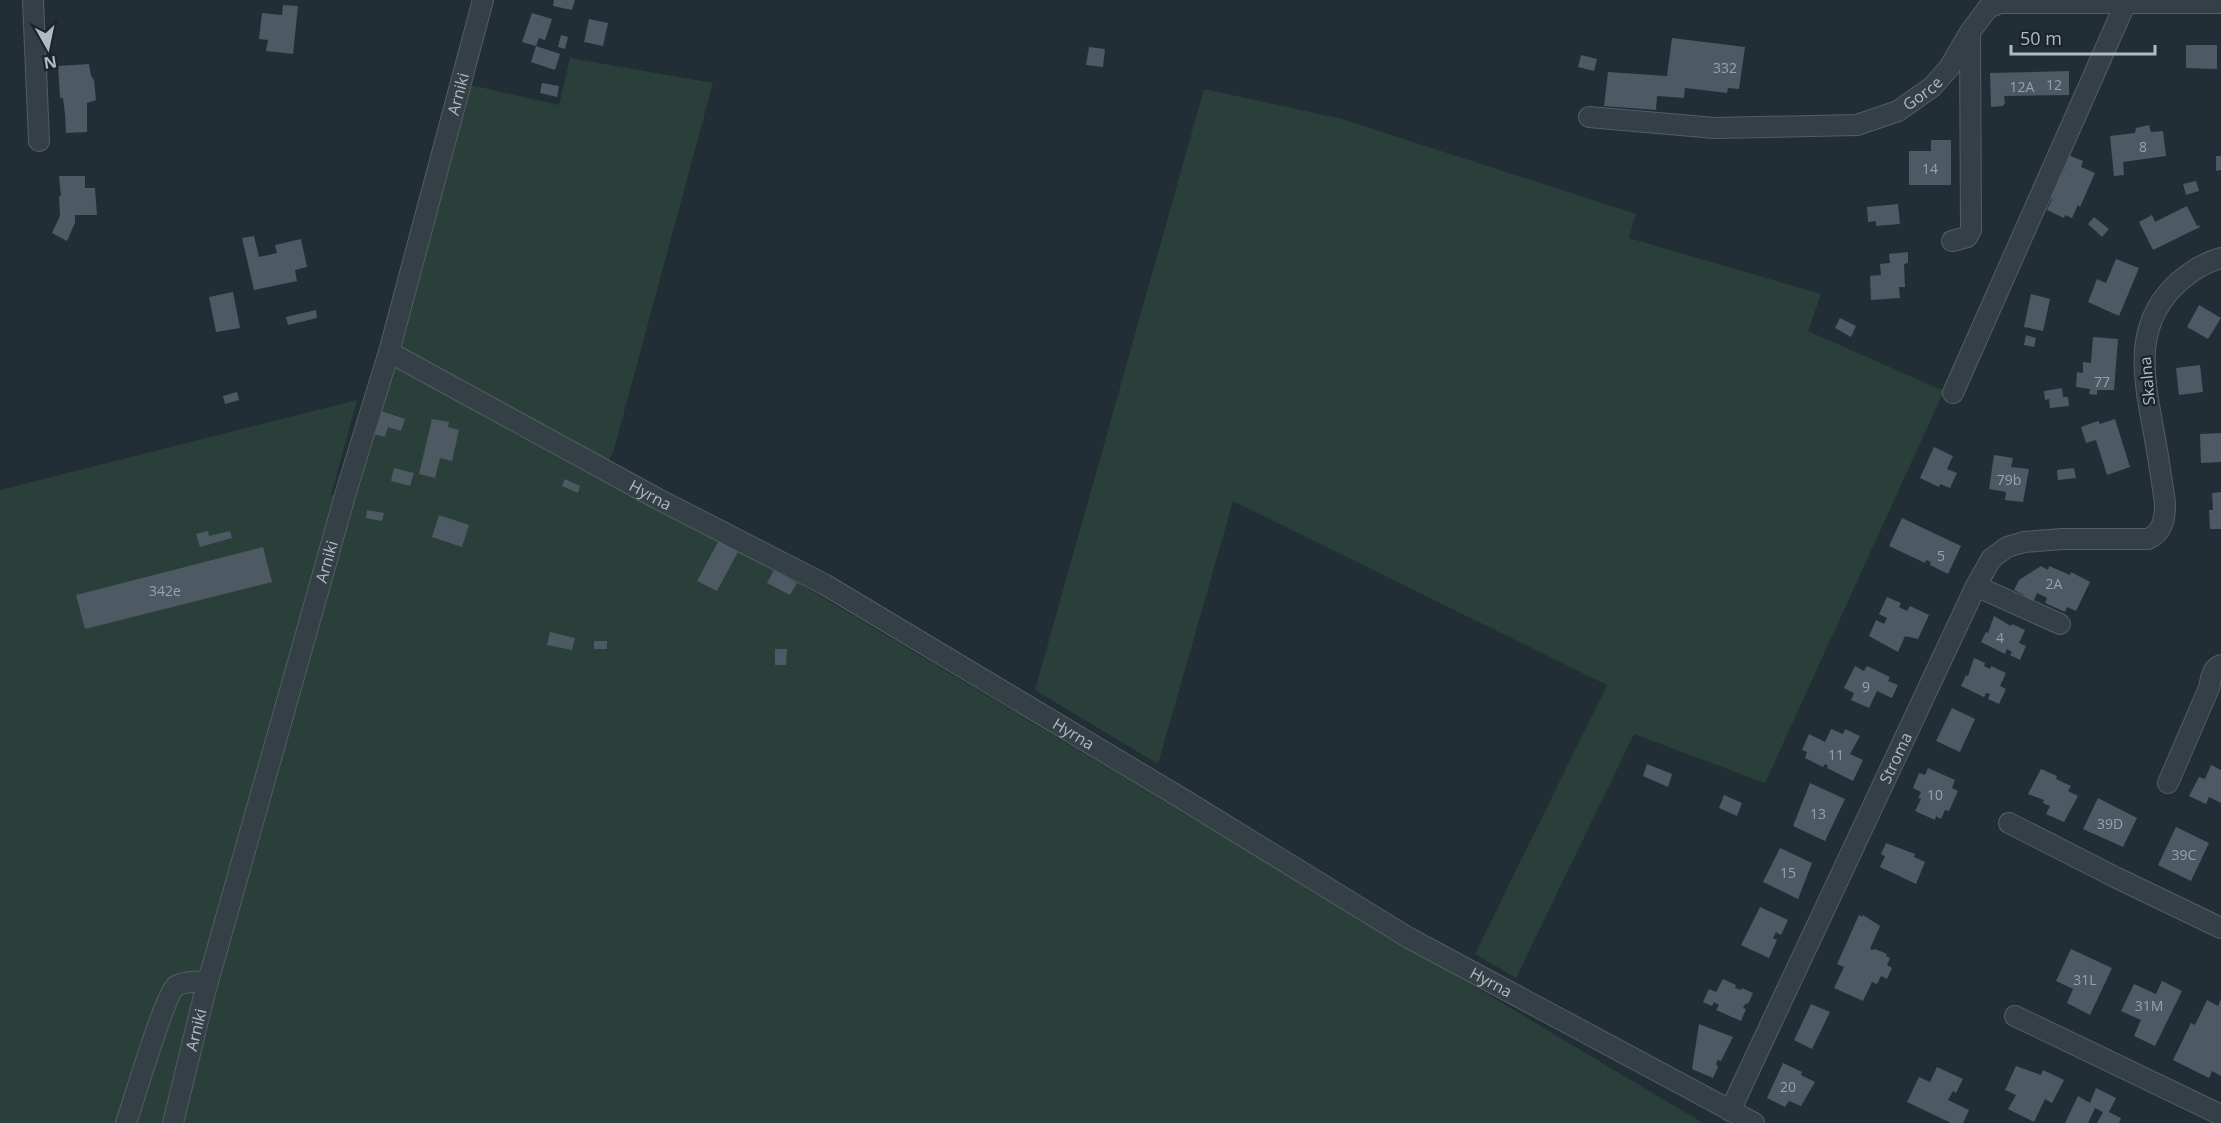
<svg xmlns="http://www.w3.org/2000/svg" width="2221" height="1123" font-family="'Open Sans',sans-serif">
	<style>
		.green { fill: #2a3e3a }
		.building { fill: #4d5a64 }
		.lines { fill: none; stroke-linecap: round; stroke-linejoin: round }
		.minor-casing { stroke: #535d64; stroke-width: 22 }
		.minor { stroke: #353f46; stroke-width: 20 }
		.labels { text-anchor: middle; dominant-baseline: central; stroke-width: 4.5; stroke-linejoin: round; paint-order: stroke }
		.number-label { font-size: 14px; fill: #97a2ab }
		.street-label { font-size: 16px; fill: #b0bac3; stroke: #1b242b }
	</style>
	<rect width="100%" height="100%" fill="#222e35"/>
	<g class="green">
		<polygon points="570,58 713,83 613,453 604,467 1703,1123 0,1123 0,490 357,400 331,495 346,492 462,83 559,105"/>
		<polygon points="1204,89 1342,119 1636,214 1629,238 1821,294 1808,331 1944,391 1765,783 1634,734 1516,978 1475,954 1607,685 1233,501 1158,764 1035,690"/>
	</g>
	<g class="building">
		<polygon points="554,0 575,0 572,10 553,6"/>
		<polygon points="283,5 298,6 293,54 266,51 268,40 259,39 262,13 282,15"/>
		<polygon points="532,13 552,19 545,40 539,38 536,46 522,42"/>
		<polygon points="589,19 608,23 603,46 584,42"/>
		<polygon points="561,35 568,37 565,49 558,47"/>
		<polygon points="1672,38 1745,47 1739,89 1728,88 1727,93 1685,88 1684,98 1657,96 1656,110 1604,106 1608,72 1667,76"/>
		<polygon points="2186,45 2217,45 2217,69 2186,68"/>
		<polygon points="536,46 560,54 555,70 531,62"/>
		<polygon points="1089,47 1105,49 1103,67 1086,65"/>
		<polygon points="1581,55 1597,59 1594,71 1578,67"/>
		<polygon points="89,64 91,76 94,80 96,100 87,103 87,132 66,133 65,114 63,98 60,98 58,66"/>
		<polygon points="2069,71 2069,95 2004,96 2005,103 2003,106 1991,107 1990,73"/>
		<polygon points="542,83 559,86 557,97 540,93"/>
		<polygon points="2149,125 2151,132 2163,131 2166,156 2123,162 2124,175 2114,176 2110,136 2135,133 2136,128"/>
		<polygon points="1931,140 1951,140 1951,185 1909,185 1909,151 1931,151"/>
		<polygon points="2068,155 2083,161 2081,167 2095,173 2080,207 2078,205 2072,218 2065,215 2064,218 2047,210 2052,199 2049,198 2056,178 2059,179 2065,168 2062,166"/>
		<polygon points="2216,156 2221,156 2221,170 2216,171"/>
		<polygon points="59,176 85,176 85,188 95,188 97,215 75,215 75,223 67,241 52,233 60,216 59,196 61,196"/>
		<polygon points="2196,181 2199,191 2186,195 2183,184"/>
		<polygon points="1898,204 1900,224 1876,226 1876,221 1868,222 1867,207"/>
		<polygon points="2187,206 2197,226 2199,225 2200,227 2153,250 2139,222 2152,215 2155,222"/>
		<polygon points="2094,217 2109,229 2102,237 2088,224"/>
		<polygon points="254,236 259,257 277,253 275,245 301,239 307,267 295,270 297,281 254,290 242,238"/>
		<polygon points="1908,252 1908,263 1904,264 1905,287 1899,287 1900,298 1871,300 1870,276 1881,275 1880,264 1890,263 1889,254"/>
		<polygon points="2116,259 2139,268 2119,316 2088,302 2097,279 2106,283"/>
		<polygon points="233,292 240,328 216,332 209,297"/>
		<polygon points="2031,294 2050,299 2043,331 2024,327"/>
		<polygon points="2199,305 2221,318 2208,339 2187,327"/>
		<polygon points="316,310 317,318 288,325 286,317"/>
		<polygon points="1840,318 1856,326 1851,337 1835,328"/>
		<polygon points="2026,335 2036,338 2034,347 2024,345"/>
		<polygon points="2093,337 2118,339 2114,390 2097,390 2097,395 2089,394 2090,389 2076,387 2077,372 2083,373 2083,362 2091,363"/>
		<polygon points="2200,365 2203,392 2179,395 2176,368"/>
		<polygon points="2062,388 2063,397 2068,397 2069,406 2050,408 2049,399 2045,400 2044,391"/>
		<polygon points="237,392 239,400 225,404 223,396"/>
		<polygon points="381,411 405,419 401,431 388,427 385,437 374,434"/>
		<polygon points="432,419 449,422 448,427 459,430 452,461 440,458 435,478 419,474"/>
		<polygon points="2115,419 2130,467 2107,475 2096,440 2086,443 2081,427 2098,421 2100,424"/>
		<polygon points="2221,433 2221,462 2201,463 2200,434"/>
		<polygon points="1934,447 1953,456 1947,469 1957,473 1950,488 1940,484 1939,487 1920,478"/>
		<polygon points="1994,455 2013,458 2011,467 2029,469 2023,502 2005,500 2006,492 1989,489"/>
		<polygon points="394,468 414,473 410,486 391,481"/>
		<polygon points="2074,468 2076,478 2058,480 2057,470"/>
		<polygon points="565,479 580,486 578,493 562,486"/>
		<polygon points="2221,492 2221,529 2210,529 2209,510 2213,510 2212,493"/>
		<polygon points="367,510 384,513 382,521 366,518"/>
		<polygon points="439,515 469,525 462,547 432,537"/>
		<polygon points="1902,518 1961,546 1948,574 1930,565 1931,562 1926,560 1925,563 1889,546"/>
		<polygon points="208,531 209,536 230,531 232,538 200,547 196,534"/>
		<polygon points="719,540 739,550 717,591 697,581"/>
		<polygon points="263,547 272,582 85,629 76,595"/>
		<polygon points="2041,566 2048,570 2049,566 2070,575 2071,572 2090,582 2076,611 2067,607 2065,612 2045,603 2047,598 2037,593 2032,605 2023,600 2024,595 2014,590 2019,580"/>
		<polygon points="774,570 797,583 790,595 767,583"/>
		<polygon points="1887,597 1901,603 1899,607 1907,611 1910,606 1929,615 1918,639 1905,636 1898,652 1869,636 1876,620 1884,624 1887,618 1879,614"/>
		<polygon points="1994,616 2011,626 2012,624 2025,630 2019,643 2026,646 2020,660 2010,655 2012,652 2007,649 2005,654 1981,642 1986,632 1988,633"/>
		<polygon points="550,632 575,638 572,650 547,645"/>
		<rect x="594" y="641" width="13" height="8"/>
		<polygon points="775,649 787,649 786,665 775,665"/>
		<polygon points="1974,658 1985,663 1984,666 1990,669 1991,666 2006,673 2000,686 2006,689 1999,704 1988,699 1990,694 1986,693 1984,697 1961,686 1966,675 1968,676"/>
		<polygon points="1855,666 1864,671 1867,666 1890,677 1888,681 1898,685 1892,698 1877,691 1869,708 1851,700 1854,693 1844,688"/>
		<polygon points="1952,708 1975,719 1960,752 1936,741"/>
		<polygon points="1831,729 1843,734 1845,729 1860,736 1850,754 1863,760 1853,781 1827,768 1828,766 1825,764 1823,767 1805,758 1807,752 1802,750 1809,734 1825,742"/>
		<polygon points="1647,764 1672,774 1668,787 1643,776"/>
		<polygon points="2211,765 2221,770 2221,803 2209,797 2206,804 2189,796 2199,777 2205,779"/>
		<polygon points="1928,768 1955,780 1952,788 1958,791 1949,811 1945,810 1941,819 1936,816 1935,820 1915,811 1921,799 1918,798 1921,792 1913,788 1919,773 1925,775"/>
		<polygon points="2041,769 2057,776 2056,779 2071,786 2068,791 2078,796 2064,822 2046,814 2050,806 2043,803 2044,800 2028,794"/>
		<polygon points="1810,783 1845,799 1825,841 1793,826"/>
		<polygon points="1724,795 1742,803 1737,816 1719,808"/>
		<polygon points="2098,798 2137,818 2123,847 2083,829"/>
		<polygon points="2176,827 2209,843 2191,881 2158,865"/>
		<polygon points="1886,843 1915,854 1914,857 1925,862 1916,884 1880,867 1885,856 1881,854"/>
		<polygon points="1780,848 1812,863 1798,899 1763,882"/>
		<polygon points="1760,907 1788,920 1781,935 1776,932 1773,938 1777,940 1769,958 1741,945"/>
		<polygon points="1859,915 1862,917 1863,915 1880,926 1870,949 1874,950 1875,949 1887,954 1886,956 1890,958 1887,965 1892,968 1887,979 1881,976 1877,984 1872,982 1863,1001 1834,988 1844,967 1837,964"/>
		<polygon points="2071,949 2112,968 2090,1015 2067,1003 2073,989 2056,981"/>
		<polygon points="1723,979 1736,985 1735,988 1741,990 1742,988 1753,993 1748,1004 1746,1003 1743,1008 1746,1009 1741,1021 1716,1010 1719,1005 1714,1002 1712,1006 1703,1002 1709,989 1716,992"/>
		<polygon points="2162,981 2182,991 2155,1046 2134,1036 2141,1020 2121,1011 2134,984 2156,994"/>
		<polygon points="2221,999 2221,1076 2212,1071 2209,1078 2173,1060 2191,1023 2195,1025 2207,1000 2218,1006"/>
		<polygon points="1811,1004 1830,1012 1812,1049 1794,1040"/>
		<polygon points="1699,1024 1733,1037 1721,1061 1718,1060 1716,1064 1718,1067 1713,1078 1692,1069"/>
		<polygon points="1783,1063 1802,1072 1801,1075 1815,1082 1801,1106 1789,1101 1785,1107 1767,1098"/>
		<polygon points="2016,1066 2041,1075 2043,1070 2064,1080 2052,1103 2045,1099 2034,1122 2008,1109 2016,1095 2005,1090"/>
		<polygon points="1937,1067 1963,1079 1956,1093 1953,1091 1948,1100 1969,1110 1963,1123 1951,1123 1907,1102 1919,1077 1930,1082"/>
		<polygon points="2096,1088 2116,1098 2109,1112 2121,1118 2119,1123 2097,1123 2103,1112 2095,1108 2088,1123 2065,1123 2078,1096 2090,1103"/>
	</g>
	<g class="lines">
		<defs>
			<g id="minor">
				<polyline points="33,0 39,141"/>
				<path id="s1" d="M1589 117 1715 128 1857 125 1898 111 1932 87 1949 68 1970 32 1988 8 2000 3H2221"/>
				<polyline points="1952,241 1967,237 1971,230 1970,35"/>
				<path id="s2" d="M389 352 658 499 824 584 1186 801 1409 938 1754 1123"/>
				<polyline points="1953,393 2126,2"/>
				<polyline points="1976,586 2060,624"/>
				<path d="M2168 783 2209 688C2211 679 2211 669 2221 665"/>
				<polyline points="2009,823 2115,877 2221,928"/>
				<polyline points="2015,1016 2221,1115"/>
				<path id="s3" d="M1730 1111 1976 586 1991 559 2007 547 2024 542 2062 539H2148C2163 532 2165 519 2165 503 2162 482 2159 461 2155 439 2145 382 2129 324 2181 280 2193 270 2206 262 2221 258"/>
				<path d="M126 1123C133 1103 165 994 176 986 183 981 199 982 208 981"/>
				<path id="s4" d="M173 1123 204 996 346 492 389 352 483 0"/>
			</g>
		</defs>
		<use href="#minor" class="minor-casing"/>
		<use href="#minor" class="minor"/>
	</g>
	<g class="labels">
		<g class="number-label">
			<text x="1725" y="67">332</text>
			<text x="2054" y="84">12</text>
			<text x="2022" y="86">12A</text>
			<text x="2143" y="146">8</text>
			<text x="1930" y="168">14</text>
			<text x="2102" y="381">77</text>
			<text x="2009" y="479">79b</text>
			<text x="1941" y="555">5</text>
			<text x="2054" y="583">2A</text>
			<text x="165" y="590">342e</text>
			<text x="2000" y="637">4</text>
			<text x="1866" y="686">9</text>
			<text x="1836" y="754">11</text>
			<text x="1935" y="794">10</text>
			<text x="1818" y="813">13</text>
			<text x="2110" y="823">39D</text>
			<text x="2184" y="854">39C</text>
			<text x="1788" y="872">15</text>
			<text x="2085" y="979">31L</text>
			<text x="2149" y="1005">31M</text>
			<text x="1788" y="1086">20</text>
		</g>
		<g class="street-label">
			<text stroke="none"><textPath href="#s1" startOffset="342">Gorce</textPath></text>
			<text stroke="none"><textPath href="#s4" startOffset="1068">Arniki</textPath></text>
			<text transform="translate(2147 381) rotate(-95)">Skalna</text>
			<text stroke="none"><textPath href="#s2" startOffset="298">Hyrna</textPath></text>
			<text stroke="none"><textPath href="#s4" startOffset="582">Arniki</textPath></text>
			<text stroke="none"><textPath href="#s2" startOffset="784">Hyrna</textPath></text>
			<text stroke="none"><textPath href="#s3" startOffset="390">Stroma</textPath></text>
			<text stroke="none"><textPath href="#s2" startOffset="1270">Hyrna</textPath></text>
			<text stroke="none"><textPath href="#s4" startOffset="96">Arniki</textPath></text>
		</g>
	</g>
	<g transform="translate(48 48) rotate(171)" stroke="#1b242b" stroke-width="4.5" paint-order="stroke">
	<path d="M0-4.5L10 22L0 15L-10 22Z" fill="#b0bac3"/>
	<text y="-9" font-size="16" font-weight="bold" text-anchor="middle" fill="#b0bac3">N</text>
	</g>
	<path d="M2011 45v9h144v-9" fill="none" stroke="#b0bac3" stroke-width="3"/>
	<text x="2020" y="45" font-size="18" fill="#b0bac3" stroke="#1b242b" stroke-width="4.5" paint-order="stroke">50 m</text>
</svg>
